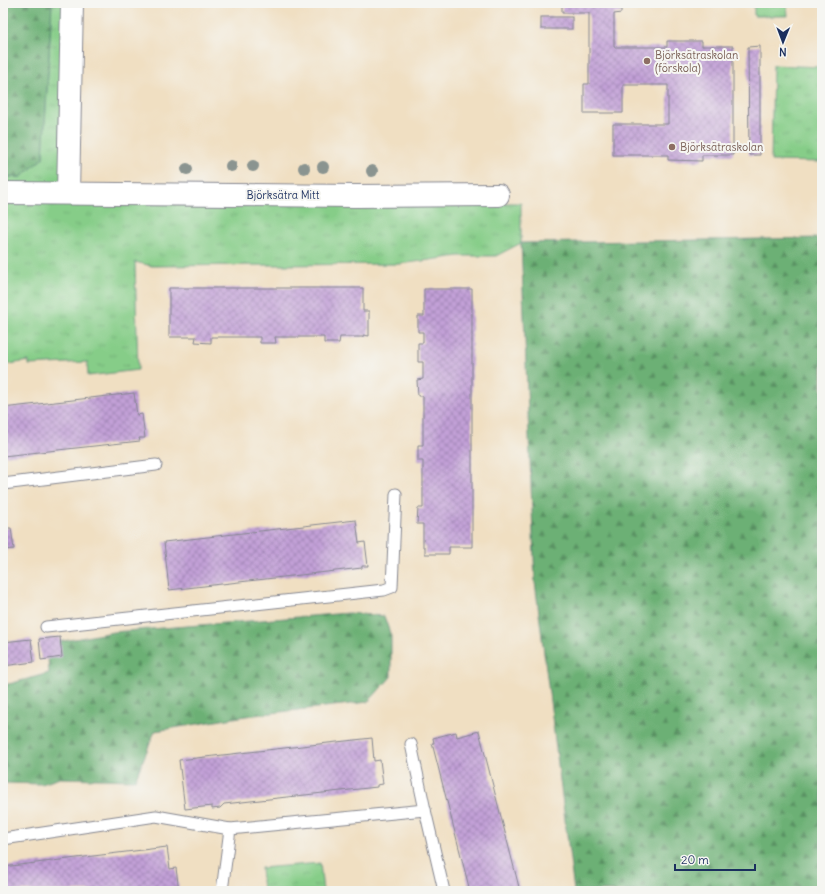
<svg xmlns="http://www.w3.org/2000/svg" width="825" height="894" font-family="Delius,sans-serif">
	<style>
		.grass { fill: url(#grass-tufts); stroke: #507e73 }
		.forest { fill: url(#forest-firs); stroke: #447069 }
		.building { fill: url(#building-cross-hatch) }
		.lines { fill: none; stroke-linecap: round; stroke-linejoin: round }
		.service-casing { stroke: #868790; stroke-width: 13 }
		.minor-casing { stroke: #868790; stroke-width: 24 }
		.service { stroke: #fff; stroke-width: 11 }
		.minor { stroke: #fff; stroke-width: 22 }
		.tree { fill: #8a9490 }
		.education-dot { fill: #8d6e63; stroke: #f6f6f2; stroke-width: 1.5 }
		.labels { text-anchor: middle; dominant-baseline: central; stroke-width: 4; stroke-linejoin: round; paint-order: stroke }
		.education-label { font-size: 11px; fill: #785e54; stroke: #f6f6f2; text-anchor: start }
		.street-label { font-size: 11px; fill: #1b2f5e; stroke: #f6f6f2 }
	</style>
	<defs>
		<pattern id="grass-tufts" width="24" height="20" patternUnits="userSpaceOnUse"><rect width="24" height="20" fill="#86cd88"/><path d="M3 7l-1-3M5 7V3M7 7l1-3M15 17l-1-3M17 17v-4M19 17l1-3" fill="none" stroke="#73b078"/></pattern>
		<pattern id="forest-firs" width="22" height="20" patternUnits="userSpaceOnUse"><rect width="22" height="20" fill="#6cb074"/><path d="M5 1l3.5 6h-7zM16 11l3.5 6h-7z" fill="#589062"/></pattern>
		<pattern id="building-cross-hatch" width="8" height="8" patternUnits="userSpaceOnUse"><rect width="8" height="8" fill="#c2a0d7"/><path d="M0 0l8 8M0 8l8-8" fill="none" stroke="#9d83b2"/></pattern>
	</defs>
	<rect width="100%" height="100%" fill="#f6f6f2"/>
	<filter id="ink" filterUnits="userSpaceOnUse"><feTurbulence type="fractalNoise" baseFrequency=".025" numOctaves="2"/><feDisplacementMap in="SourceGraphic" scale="8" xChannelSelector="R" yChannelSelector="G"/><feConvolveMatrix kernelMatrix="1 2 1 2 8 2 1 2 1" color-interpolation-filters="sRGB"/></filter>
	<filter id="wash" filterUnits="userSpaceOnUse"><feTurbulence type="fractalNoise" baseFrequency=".012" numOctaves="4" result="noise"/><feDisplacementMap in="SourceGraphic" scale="16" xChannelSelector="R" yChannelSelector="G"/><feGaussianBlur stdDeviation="0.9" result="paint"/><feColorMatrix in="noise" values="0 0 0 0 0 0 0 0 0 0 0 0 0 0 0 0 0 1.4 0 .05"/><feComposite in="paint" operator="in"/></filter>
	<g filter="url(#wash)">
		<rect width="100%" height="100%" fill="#f0dfc2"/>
		<g class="grass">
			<polygon points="52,3 72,3 68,193 3,193 3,177 21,177 43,158"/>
			<polygon points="754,3 787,3 788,16 754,16"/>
			<polygon points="773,65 822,67 822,162 771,161"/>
			<polygon points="3,202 521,203 521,243 496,256 459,256 400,264 152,266 135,262 138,370 88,376 87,362 29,365 29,361 3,365"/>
			<polygon points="320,863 323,891 263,891 261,868"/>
		</g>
		<g class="forest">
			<polygon points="12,3 52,3 43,158 21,177 3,177 3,7"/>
			<polygon points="822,238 822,891 574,891 535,582 521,243"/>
			<polygon points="348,613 384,616 391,636 391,677 368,702 246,716 155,731 135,780 60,778 42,784 3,783 3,685 13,683 49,673 47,644 113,632"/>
		</g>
		<g id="blocks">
			<g class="building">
				<polygon points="562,3 621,3 621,13 614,14 614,47 667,47 667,41 702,41 702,46 733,46 733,155 702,155 702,161 668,160 668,155 613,155 613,124 668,124 668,85 623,85 623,113 584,113 584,84 589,84 589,13 562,13"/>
				<rect x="541" y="17" width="31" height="12"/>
				<polygon points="760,46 760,155 749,155 748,47"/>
				<polygon points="169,288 363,288 363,311 369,311 369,336 363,335 363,337 340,337 339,343 324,343 324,337 275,337 276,343 260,343 260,337 211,337 211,343 195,342 196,337 169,337"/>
				<polygon points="424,289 472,289 472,547 449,547 449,554 425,554 425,547 423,547 423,524 417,524 418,508 423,508 423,461 418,461 418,445 423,445 423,396 418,396 417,380 423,379 423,362 418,362 418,343 423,343 423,332 418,332 418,316 424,316"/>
				<polygon points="134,393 137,415 142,414 145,438 139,438 140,441 3,456 3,408"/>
				<polygon points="356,520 359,543 365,542 368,566 362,566 362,568 169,590 164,542"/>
				<polygon points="3,528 11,528 14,549 3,550"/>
				<polygon points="60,637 62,657 41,660 39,639"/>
				<polygon points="31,639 34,662 3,666 3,642"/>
				<polygon points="479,731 520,891 470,891 432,743 434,743 433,738 456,732 457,737"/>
				<polygon points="372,738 374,761 380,760 383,784 377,785 377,787 224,804 220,808 212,809 212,806 185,809 179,760"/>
				<polygon points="167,847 170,869 176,868 179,891 3,891 3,867"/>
			</g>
		</g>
	</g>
	<g filter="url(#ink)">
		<use href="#blocks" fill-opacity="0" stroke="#868790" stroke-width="1"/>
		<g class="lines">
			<defs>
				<g id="service">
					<polyline points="3,484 156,465"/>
					<polyline points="46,627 384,590 392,587 396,494"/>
					<polyline points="411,744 425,810"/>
					<polyline points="3,839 156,816 230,829"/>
					<polyline points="222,891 230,829 425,810 444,891"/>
				</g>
				<g id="minor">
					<polyline points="3,193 356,196 498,195"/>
					<polyline points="68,193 72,3"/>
				</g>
			</defs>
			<use href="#service" class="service-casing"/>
			<use href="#minor" class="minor-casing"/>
			<use href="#service" class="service"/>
			<use href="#minor" class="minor"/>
		</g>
		<g class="tree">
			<circle cx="231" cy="166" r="6"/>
			<circle cx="253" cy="166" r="6"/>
			<circle cx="323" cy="167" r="6"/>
			<circle cx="304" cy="168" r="6"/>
			<circle cx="187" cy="169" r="6"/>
			<circle cx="372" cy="171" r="6"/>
		</g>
	</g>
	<g class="education-dot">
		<circle cx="647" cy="61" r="4"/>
		<circle cx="672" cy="147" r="4"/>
	</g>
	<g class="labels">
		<g class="education-label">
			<text x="655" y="55">Björksätraskolan<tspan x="655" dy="13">(förskola)</tspan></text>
			<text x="680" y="147">Björksätraskolan</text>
		</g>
		<g class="street-label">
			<text x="283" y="195">Björksätra Mitt</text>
		</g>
	</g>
	<rect width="825" height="894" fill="none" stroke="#f6f6f2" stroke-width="16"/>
	<g transform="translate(783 42) rotate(181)" stroke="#f6f6f2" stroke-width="3" paint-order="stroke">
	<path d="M0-3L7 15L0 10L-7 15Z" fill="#1b2f5e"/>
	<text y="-6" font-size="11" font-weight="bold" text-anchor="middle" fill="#1b2f5e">N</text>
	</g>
	<path d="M675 864v6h80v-6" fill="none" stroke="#1b2f5e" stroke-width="2"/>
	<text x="681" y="864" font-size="12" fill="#1b2f5e" stroke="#f6f6f2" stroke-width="3" paint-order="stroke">20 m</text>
</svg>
